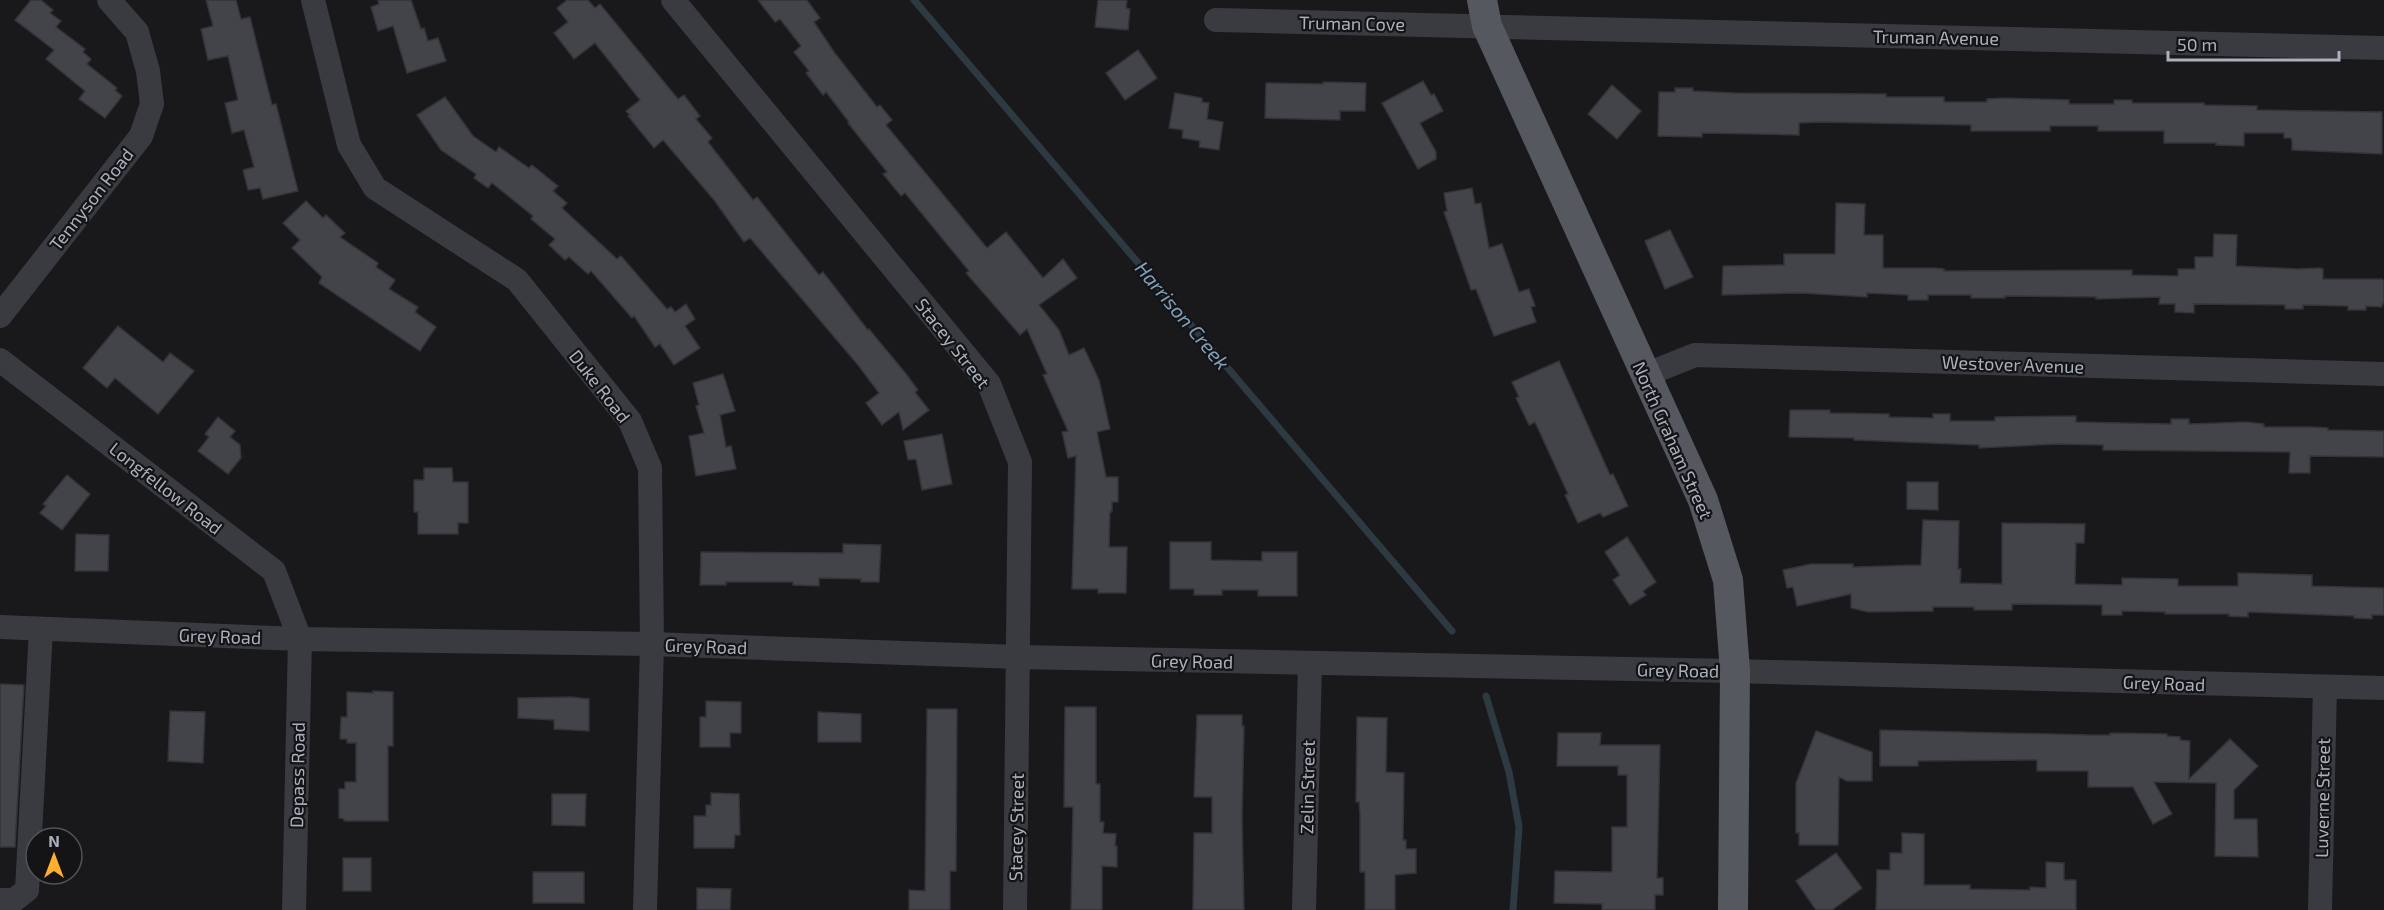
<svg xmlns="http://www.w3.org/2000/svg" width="2384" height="910" font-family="'Exo 2',sans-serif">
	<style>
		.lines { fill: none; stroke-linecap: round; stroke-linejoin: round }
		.stream { stroke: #2e3a41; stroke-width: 7 }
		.building { fill: #434449; stroke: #333338; stroke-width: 1.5 }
		.minor { stroke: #3a3b41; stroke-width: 24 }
		.major { stroke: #565860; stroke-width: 30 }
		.labels { text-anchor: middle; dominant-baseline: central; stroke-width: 4.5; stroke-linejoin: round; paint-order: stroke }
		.street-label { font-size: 18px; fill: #abb1bc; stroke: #141417 }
		.water-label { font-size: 20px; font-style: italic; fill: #80a1b9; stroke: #141417 }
	</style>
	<rect width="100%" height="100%" fill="#19191c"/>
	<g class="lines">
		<g class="stream">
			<polyline points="914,0 1452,631"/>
			<polyline points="1486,696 1509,772 1519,827 1513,910"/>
		</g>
	</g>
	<g class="building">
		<polygon points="31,0 41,0 53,10 50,13 61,21 56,27 85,49 83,52 91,59 87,64 117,88 115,90 122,96 105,118 79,99 85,91 46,59 54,50 15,20"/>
		<polygon points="206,0 236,0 241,19 250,17 272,105 276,104 298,191 263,199 260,188 248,190 243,170 254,167 244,130 232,133 225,103 238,100 228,56 208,60 201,29 213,26"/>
		<polygon points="378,0 411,0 421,29 424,28 428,41 438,38 446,61 407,73 393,26 378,31 371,7 379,4"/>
		<polygon points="567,0 588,0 595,8 600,4 678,99 684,95 700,116 696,119 712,138 708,142 753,200 757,197 819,275 823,272 868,330 869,329 907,375 918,390 915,392 929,410 903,430 899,412 882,425 866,403 879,393 858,365 750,238 744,242 714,200 663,140 654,148 628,116 630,115 626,111 640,100 595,43 574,59 554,33 568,22 557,8"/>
		<polygon points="758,0 807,0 820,18 814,22 834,52 877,107 880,105 892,120 886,125 987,248 1006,232 1043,278 1063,259 1077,278 1039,305 1059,330 1069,355 1084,348 1099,380 1110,429 1097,432 1106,477 1118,477 1118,502 1112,502 1112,512 1110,512 1109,547 1127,547 1126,593 1098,593 1098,589 1072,589 1076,456 1068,458 1062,432 1068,431 1043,375 1047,374 1027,329 1020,335 966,273 969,271 905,193 901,196 883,174 887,172 848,123 849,122 826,92 823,95 806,73 809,71 794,52 801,46 780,19 775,22"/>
		<polygon points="1098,0 1127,0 1126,8 1130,9 1128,30 1095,27"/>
		<polygon points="1138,50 1157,78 1125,100 1106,73"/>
		<polygon points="1423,81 1431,95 1434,94 1443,111 1420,123 1436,152 1436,159 1418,169 1382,103"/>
		<polygon points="1323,82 1366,83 1365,111 1340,111 1340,120 1265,118 1266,83 1323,84"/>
		<polygon points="1612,85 1641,111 1617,139 1588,114"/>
		<polygon points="1675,88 1693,88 1693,91 1735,93 1886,94 1886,97 1944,97 1944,102 1987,102 1987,99 2004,98 2069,100 2069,104 2114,104 2114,100 2132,100 2132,103 2204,103 2204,105 2257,106 2257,110 2382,112 2382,154 2292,150 2292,141 2291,138 2284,138 2284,133 2244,133 2244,146 2216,145 2216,143 2164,143 2164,131 2098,131 2098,126 2050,126 2050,131 1971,131 1971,125 1819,122 1799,123 1799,135 1702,133 1702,137 1658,136 1659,92 1675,92"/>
		<polygon points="1175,93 1202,98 1202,102 1209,103 1207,119 1223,122 1219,150 1199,147 1200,141 1182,138 1183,130 1169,128"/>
		<polygon points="445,97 473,136 496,152 499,147 529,168 532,165 558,186 553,191 567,203 562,208 617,259 621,256 667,309 671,307 675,312 686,304 695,319 685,326 700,348 674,365 660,344 655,347 634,316 632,318 591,271 588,274 569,257 565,260 549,245 555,239 531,219 533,216 492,183 488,188 474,178 476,174 441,150 417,115"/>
		<polygon points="1472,188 1475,204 1481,203 1489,248 1502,244 1519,292 1529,289 1535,306 1531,307 1536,322 1494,336 1476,289 1471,290 1444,212 1447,211 1444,193"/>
		<polygon points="306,201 323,218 326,215 345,233 340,237 378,263 376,267 395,280 389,289 418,307 415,312 436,327 420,351 319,283 322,277 292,248 300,240 283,223"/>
		<polygon points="1836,203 1865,204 1864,235 1883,235 1883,268 1934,268 1944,269 1944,271 2132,270 2132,275 2178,276 2178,269 2195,269 2195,257 2213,257 2214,234 2237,235 2236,266 2298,269 2320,268 2323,269 2323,279 2382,279 2384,281 2384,304 2382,304 2382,307 2366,306 2366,310 2348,310 2348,306 2303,305 2303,309 2285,309 2285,305 2194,304 2194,313 2175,312 2175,304 2159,304 2160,297 2096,299 2096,297 2005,296 2005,298 1971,298 1971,295 1928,295 1928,300 1908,300 1908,295 1867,293 1867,297 1801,293 1722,295 1723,266 1784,265 1784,254 1835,254"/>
		<polygon points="1670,230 1693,277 1665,289 1645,241"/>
		<polygon points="118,326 163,362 170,353 194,371 158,414 115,378 107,388 83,368"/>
		<polygon points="1559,361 1610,475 1613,474 1628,506 1603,517 1600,513 1578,523 1565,495 1568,494 1535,422 1529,425 1516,398 1519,397 1512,382"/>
		<polygon points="723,374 735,411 720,415 726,447 731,446 736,469 696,476 689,436 704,433 696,406 699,405 693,383"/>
		<polygon points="1790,410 1830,410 1830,413 1889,414 1889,417 1933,418 1933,414 1950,414 1950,421 1995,421 1995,417 2076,416 2076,422 2171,424 2171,419 2189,419 2189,424 2246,422 2264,424 2264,427 2312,427 2328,428 2328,430 2384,431 2384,457 2310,456 2310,473 2289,473 2290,452 2103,450 2103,445 2057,444 1979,448 1979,445 1854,440 1854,438 1789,437"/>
		<polygon points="218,417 235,431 230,437 240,445 241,458 228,474 198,451 209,437 205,434"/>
		<polygon points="942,434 952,484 922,490 916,459 908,460 904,441"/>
		<polygon points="424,468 452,468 453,482 468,482 468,523 458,523 458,534 418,534 418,512 414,512 414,480 424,480"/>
		<polygon points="67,475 90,494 62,530 40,513 46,506 43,504"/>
		<polygon points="1907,482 1938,482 1938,510 1907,509"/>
		<polygon points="1923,520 1959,521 1958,569 1961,569 1960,583 2002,584 2002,523 2085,524 2084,543 2076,543 2075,584 2122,585 2122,578 2178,579 2178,586 2238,586 2238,573 2312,575 2312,586 2384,588 2384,615 2372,615 2372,619 2354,618 2354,616 2248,612 2248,617 2229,616 2229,614 2165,614 2165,612 2122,611 2122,615 2102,615 2102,605 2012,604 2012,610 1974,610 1974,607 1933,607 1933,611 1868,612 1851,608 1851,594 1797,606 1793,587 1787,588 1783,570 1811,564 1853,564 1853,567 1921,565"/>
		<polygon points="76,534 109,535 108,571 75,571"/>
		<polygon points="1627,537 1656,582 1643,591 1646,595 1630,605 1613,580 1620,575 1605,552"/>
		<polygon points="1170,542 1211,542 1211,560 1262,561 1262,552 1297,552 1297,596 1258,596 1258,590 1222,590 1222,595 1194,595 1194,589 1170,589"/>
		<polygon points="843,544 881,545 879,582 861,582 861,579 819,578 819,586 793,585 793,582 726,582 726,585 700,585 701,552 843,553"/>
		<polygon points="0,684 24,685 15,847 0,847"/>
		<polygon points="373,691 393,692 393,746 388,746 388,821 344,821 344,819 339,818 339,789 345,789 345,782 356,782 356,743 347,743 347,739 340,739 341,717 347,717 347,692 373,693"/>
		<polygon points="571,697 589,699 589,731 554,729 554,720 518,718 518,698"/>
		<polygon points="706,701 741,702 741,733 730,733 730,747 700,747 700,717 706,717"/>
		<polygon points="1065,707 1096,707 1096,784 1100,784 1100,822 1104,822 1103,833 1116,834 1115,846 1117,846 1117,867 1102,866 1102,910 1071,910 1073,807 1064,807"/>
		<polygon points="927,709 957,709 956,871 950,871 950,910 909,910 909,890 925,891"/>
		<polygon points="170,711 205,712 203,763 168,761"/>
		<polygon points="818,712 861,714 861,742 818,742"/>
		<polygon points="1197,715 1242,715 1242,726 1244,726 1242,818 1244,910 1193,910 1194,833 1212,833 1212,797 1194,797"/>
		<polygon points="1357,717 1387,718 1386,772 1404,773 1403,840 1406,840 1406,849 1416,849 1416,873 1395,875 1395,910 1365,910 1365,872 1360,872 1360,814 1359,802 1356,802"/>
		<polygon points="1880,730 2090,735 2110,735 2110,733 2167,734 2167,736 2180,737 2180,740 2190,741 2189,779 2230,739 2258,766 2234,790 2234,819 2257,819 2258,857 2215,856 2216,783 2154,782 2172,814 2153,824 2133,787 2088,787 2088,771 2037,771 2037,760 1918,761 1918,766 1880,766"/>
		<polygon points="1816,731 1872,752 1872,781 1847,781 1839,777 1838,845 1799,845 1799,833 1796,833 1796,783"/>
		<polygon points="1558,733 1601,733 1600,745 1660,745 1657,878 1663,878 1663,895 1655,895 1655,910 1602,910 1602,904 1554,903 1555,871 1612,872 1612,827 1627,827 1627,775 1618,775 1618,766 1557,766"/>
		<polygon points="711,793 739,794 740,835 735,835 734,848 694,848 694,816 706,816 706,805 711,805"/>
		<polygon points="552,794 586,794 585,826 552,825"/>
		<polygon points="1902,833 1924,834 1924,885 1970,885 1970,889 2030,890 2030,887 2046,888 2046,862 2064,863 2064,880 2076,880 2076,910 1876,910 1877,870 1890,870 1890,853 1902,853"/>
		<polygon points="1836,853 1862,888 1832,910 1816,910 1796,881"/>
		<rect x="343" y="858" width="28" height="33"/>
		<rect x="533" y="872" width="51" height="31"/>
		<polygon points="697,888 731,889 730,910 697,910"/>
	</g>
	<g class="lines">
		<g class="minor">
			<polyline points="313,0 349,145 375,188 517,280 630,421 650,468 652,644 645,910"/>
			<polyline points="673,0 989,384 1020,462 1015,910"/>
			<polyline points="1216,20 2384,48"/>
			<polyline points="0,316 141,136 152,104 148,71 137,32 109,0"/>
			<polyline points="0,360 274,571 300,639 294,910"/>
			<polyline points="1645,375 1695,355 2384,374"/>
			<polyline points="0,627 300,639 652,644 1018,657 1735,671 2384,688"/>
			<polyline points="0,900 14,900 27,890 41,629"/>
			<polyline points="1304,910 1310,663"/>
			<polyline points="2320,910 2325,687"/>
		</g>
		<polyline class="major" points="1482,0 1487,26 1703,500 1728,580 1735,671 1733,910"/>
	</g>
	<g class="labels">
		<g class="street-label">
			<text transform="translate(1352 23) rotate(1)">Truman Cove</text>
			<text transform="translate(1936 37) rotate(1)">Truman Avenue</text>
			<text transform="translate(91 199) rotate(-52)">Tennyson Road</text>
			<text transform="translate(953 343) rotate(52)">Stacey Street</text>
			<text transform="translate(2013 364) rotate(2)">Westover Avenue</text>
			<text transform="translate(600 386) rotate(52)">Duke Road</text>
			<text transform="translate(1673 440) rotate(66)">North Graham Street</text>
			<text transform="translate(166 488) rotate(38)">Longfellow Road</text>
			<text transform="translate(220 636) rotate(2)">Grey Road</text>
			<text transform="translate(706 646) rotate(2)">Grey Road</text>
			<text transform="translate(1192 661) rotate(1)">Grey Road</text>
			<text transform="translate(1678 670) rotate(1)">Grey Road</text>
			<text transform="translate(2164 683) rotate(2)">Grey Road</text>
			<text transform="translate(297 775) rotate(-89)">Depass Road</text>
			<text transform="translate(1307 787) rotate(-89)">Zelin Street</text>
			<text transform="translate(2322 798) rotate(-89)">Luverne Street</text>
			<text transform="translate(1016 827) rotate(-89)">Stacey Street</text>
		</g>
		<g class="water-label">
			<text transform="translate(1183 315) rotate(50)">Harrison Creek</text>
		</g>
	</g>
	<g transform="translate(54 856)"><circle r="28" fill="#141417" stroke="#505359" stroke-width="1.5"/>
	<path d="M0-4.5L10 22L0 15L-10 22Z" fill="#ffae2e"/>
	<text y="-9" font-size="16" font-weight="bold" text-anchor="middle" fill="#abb1bc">N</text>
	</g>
	<path d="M2168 51v9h171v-9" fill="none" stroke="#abb1bc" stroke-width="3"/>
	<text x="2177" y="51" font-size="18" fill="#abb1bc" stroke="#141417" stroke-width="4.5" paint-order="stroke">50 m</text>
</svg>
